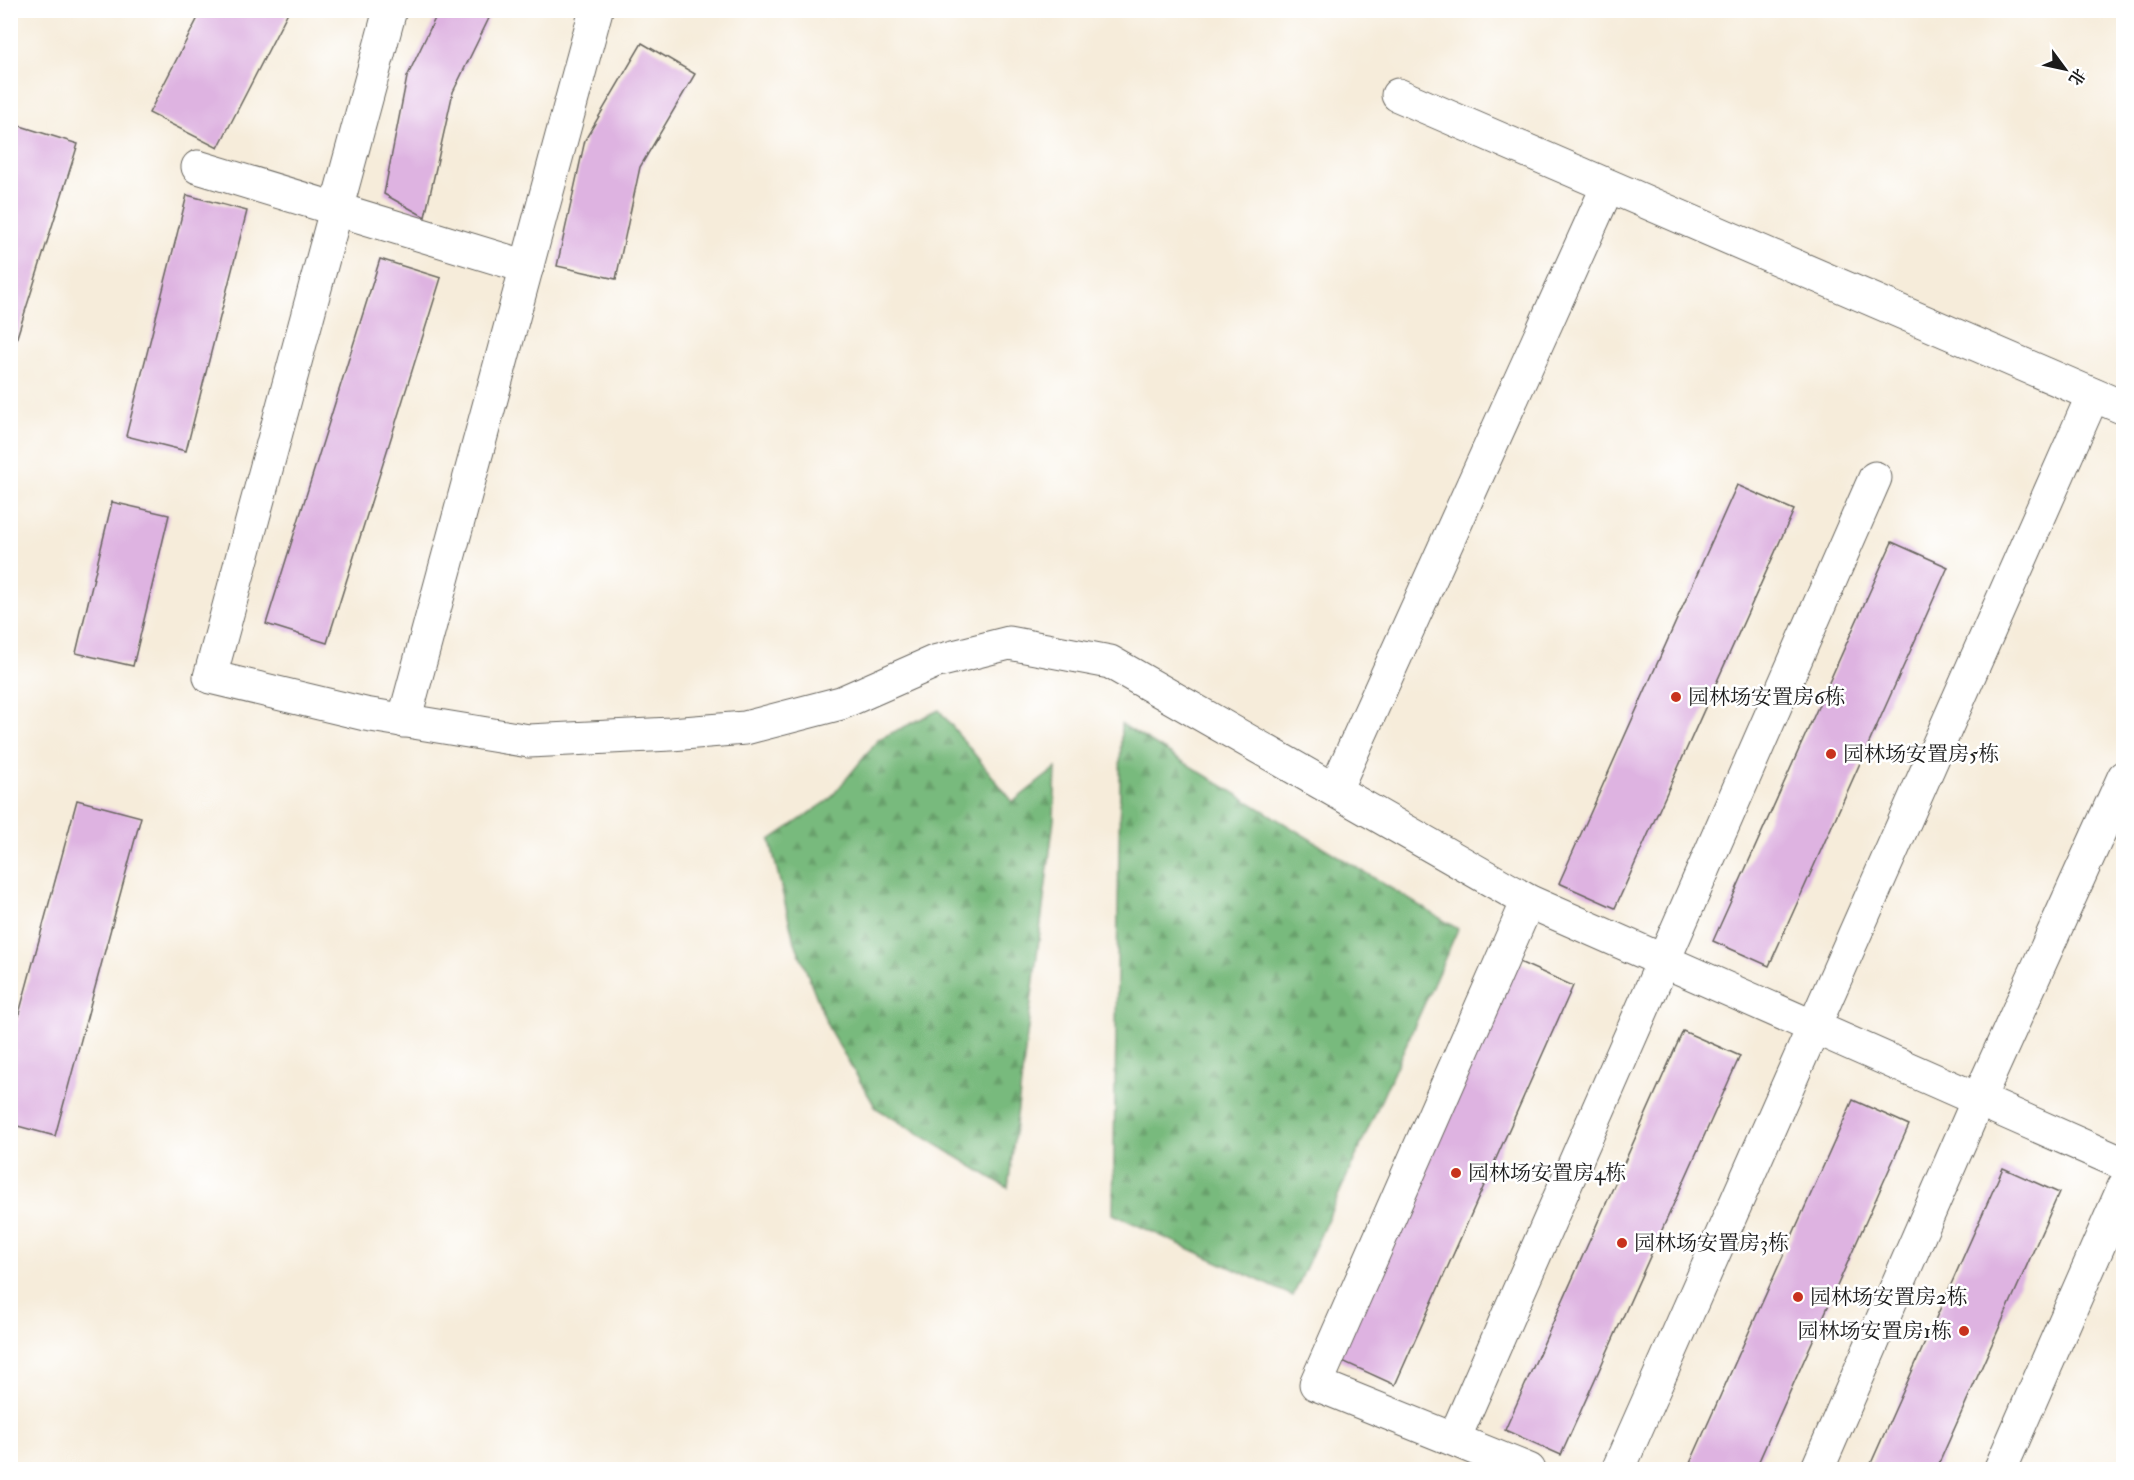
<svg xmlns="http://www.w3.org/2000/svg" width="2134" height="1480" font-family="'IM FELL Double Pica','Noto Serif SC',serif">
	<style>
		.forest { fill: url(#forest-firs); stroke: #4a6b4c; stroke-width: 1.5 }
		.building { fill: #deb3e1 }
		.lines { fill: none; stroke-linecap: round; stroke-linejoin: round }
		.minor-casing { stroke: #68655e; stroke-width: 35 }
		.minor { stroke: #fff; stroke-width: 33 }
		.poi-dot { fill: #c8321e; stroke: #fff; stroke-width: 2 }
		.labels { text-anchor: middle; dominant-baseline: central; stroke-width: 5; stroke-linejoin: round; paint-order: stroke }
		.poi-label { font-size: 21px; fill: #1c1c1c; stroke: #fff; text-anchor: start }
	</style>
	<defs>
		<pattern id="forest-firs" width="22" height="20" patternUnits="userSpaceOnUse" patternTransform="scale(1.5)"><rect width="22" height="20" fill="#78ba7d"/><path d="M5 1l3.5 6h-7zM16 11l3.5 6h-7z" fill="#679f6b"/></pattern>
	</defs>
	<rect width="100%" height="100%" fill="#fff"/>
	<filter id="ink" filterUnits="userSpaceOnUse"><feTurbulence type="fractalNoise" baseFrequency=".0167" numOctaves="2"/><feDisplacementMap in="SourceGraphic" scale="12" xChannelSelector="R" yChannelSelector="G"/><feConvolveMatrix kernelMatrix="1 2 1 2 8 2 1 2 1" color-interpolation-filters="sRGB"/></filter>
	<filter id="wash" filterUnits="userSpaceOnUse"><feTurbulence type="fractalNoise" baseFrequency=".008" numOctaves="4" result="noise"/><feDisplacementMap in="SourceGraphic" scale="24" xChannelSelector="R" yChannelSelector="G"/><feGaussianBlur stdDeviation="1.35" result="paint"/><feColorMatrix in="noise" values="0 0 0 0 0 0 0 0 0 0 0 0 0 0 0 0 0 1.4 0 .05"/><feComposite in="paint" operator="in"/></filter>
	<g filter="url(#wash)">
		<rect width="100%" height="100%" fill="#f6ecda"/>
		<g class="forest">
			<polygon points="939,710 1013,802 1056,768 1054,819 1008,1188 876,1108 829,1029 793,937 770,840 829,800 879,739"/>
			<polygon points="1121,724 1458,929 1293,1296 1113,1214"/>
		</g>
		<g id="blocks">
			<g class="building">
				<polygon points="202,10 289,10 218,148 149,113"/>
				<polygon points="439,10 493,10 453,92 425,217 384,194 407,77"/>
				<polygon points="642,43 695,74 640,167 616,279 557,266 585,140"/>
				<polygon points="14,124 78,144 11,356 10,136"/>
				<polygon points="187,195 247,211 186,451 126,436"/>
				<polygon points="380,259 441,278 327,643 266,624"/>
				<polygon points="1737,485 1794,510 1615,908 1559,883"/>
				<polygon points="112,502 169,515 133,666 76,653"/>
				<polygon points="1892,542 1948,567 1769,966 1713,941"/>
				<polygon points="77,800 141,817 55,1136 10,1124 10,1047"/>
				<polygon points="1517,961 1573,986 1395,1385 1338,1359"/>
				<polygon points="1683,1031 1740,1056 1561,1455 1505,1430"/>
				<polygon points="1853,1100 1909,1125 1755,1470 1687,1470"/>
				<polygon points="2003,1168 2059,1193 1936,1470 1868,1470"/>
			</g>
		</g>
	</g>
	<g filter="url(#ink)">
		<use href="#blocks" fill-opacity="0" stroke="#68655e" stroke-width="1.5"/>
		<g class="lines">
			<defs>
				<g id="minor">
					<polyline points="390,10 210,677 365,714 529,741 671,734 745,728 841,703 934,662 1009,643 1110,662 1528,901 2124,1164"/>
					<polyline points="1398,95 2124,408"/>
					<polyline points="198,167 527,267"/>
					<polyline points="404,721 596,10"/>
					<polyline points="1335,790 1608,186"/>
					<polyline points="1528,901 1316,1384 1529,1470"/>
					<polyline points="1454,1439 1875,478"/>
					<polyline points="1618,1470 2093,395"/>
					<polyline points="1817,1470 1978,1100 2124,777"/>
					<polyline points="2000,1470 2124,1187"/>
				</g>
			</defs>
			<use href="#minor" class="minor-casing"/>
			<use href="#minor" class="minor"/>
		</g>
	</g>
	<g class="poi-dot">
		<circle cx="1676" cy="697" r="6"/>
		<circle cx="1831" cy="754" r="6"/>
		<circle cx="1456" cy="1173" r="6"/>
		<circle cx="1622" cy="1243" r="6"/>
		<circle cx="1798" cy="1297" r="6"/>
		<circle cx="1964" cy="1331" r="6"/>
	</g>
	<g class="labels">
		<g class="poi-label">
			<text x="1688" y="697">园林场安置房6栋</text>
			<text x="1843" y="754">园林场安置房5栋</text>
			<text x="1468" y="1173">园林场安置房4栋</text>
			<text x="1634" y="1243">园林场安置房3栋</text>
			<text x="1810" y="1297">园林场安置房2栋</text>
			<text x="1952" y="1331" text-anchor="end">园林场安置房1栋</text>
		</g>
	</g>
	<rect width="2134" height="1480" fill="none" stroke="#fff" stroke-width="36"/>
	<g transform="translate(2065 69) rotate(123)" stroke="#ffffff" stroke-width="4.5" paint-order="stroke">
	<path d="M0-4.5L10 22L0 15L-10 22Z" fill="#1c1c1c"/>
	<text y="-9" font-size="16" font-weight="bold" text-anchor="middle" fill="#1c1c1c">北</text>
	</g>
</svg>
